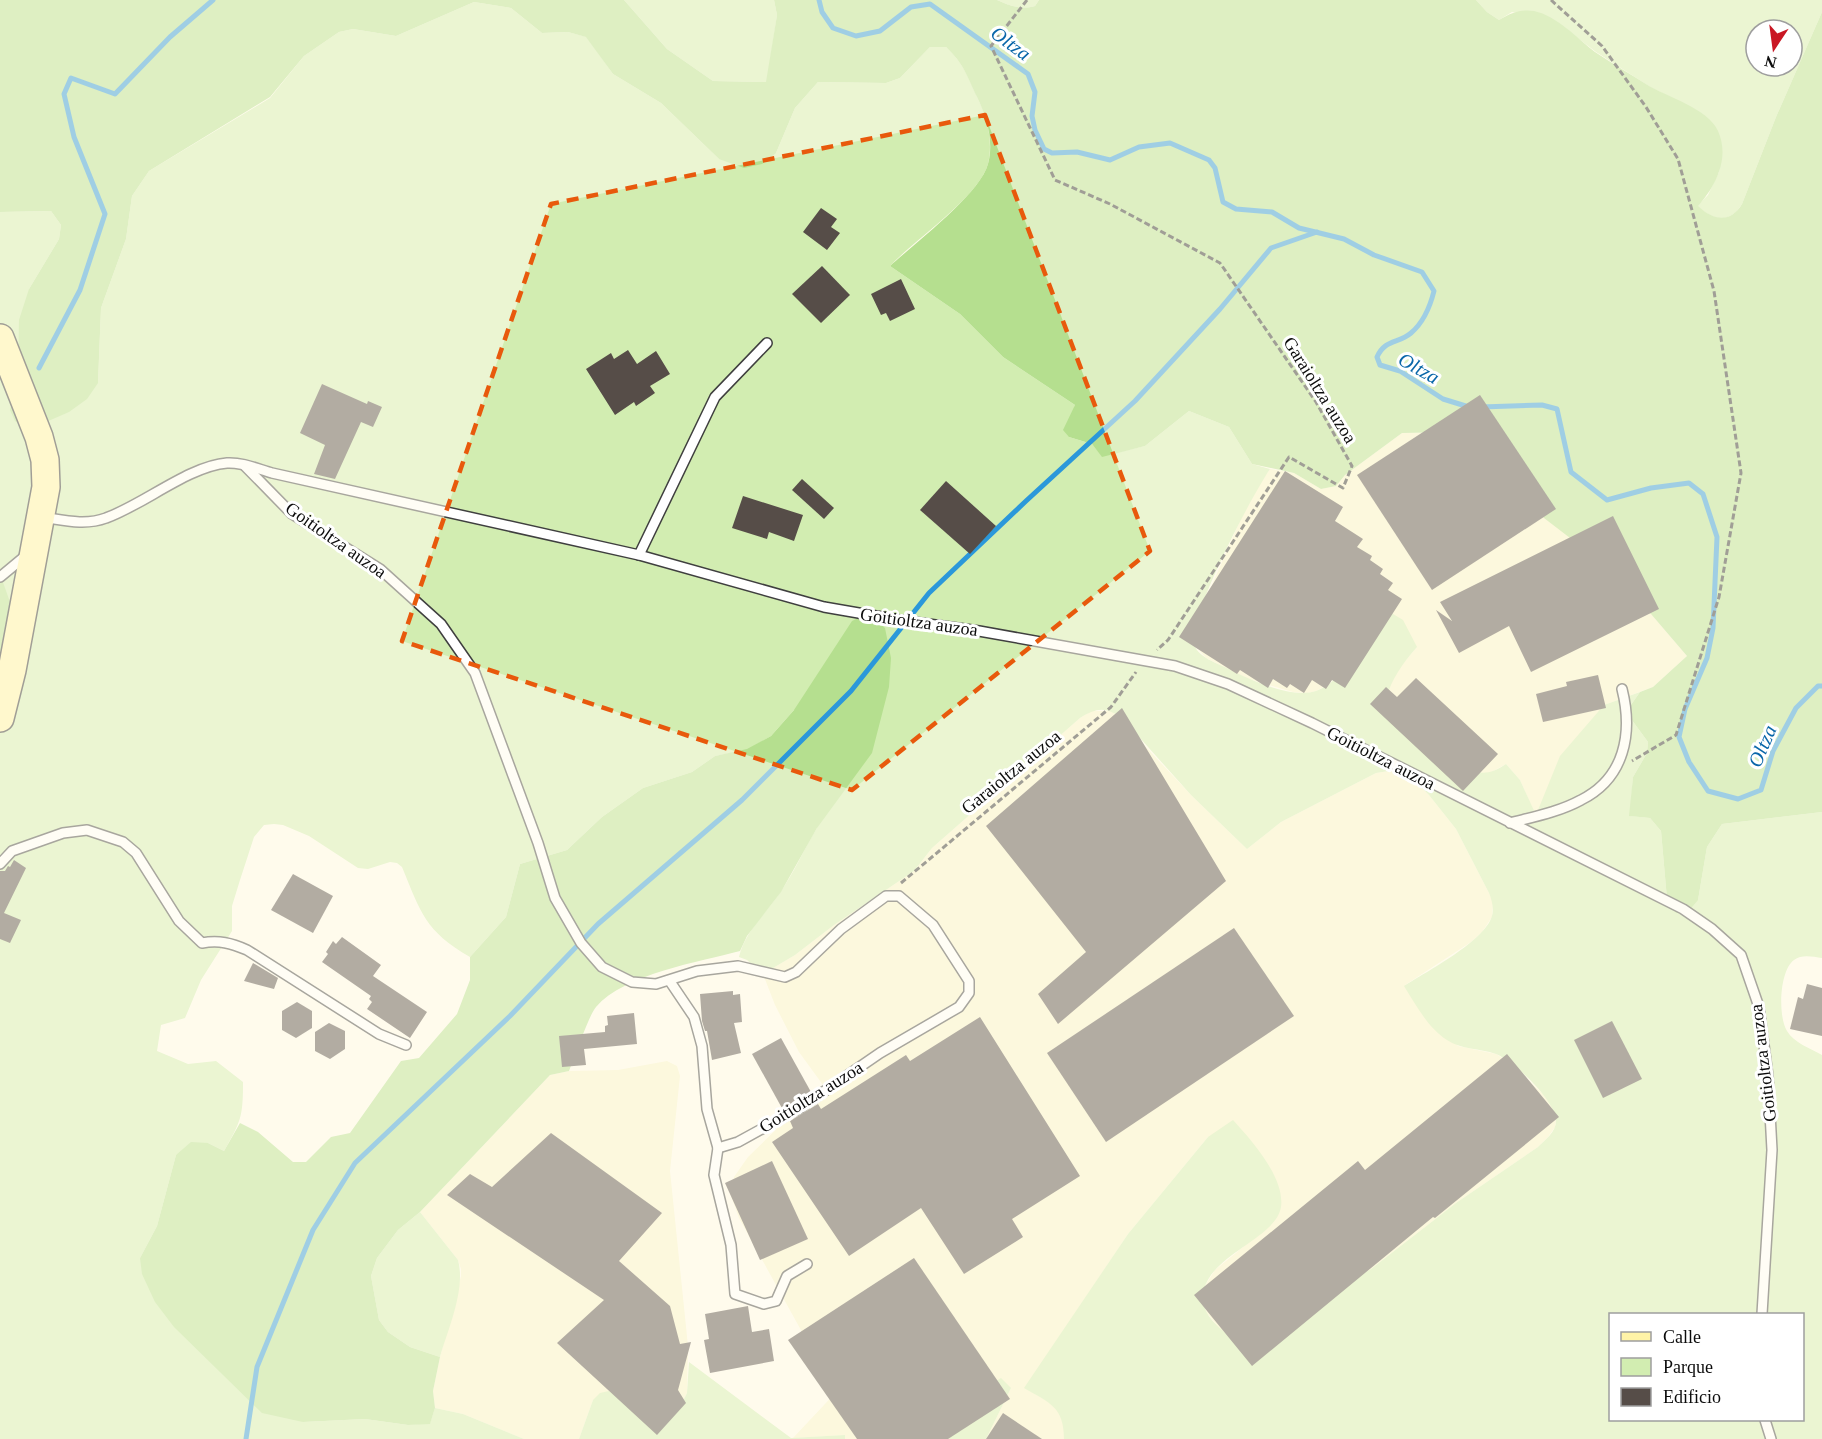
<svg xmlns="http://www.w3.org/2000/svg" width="1822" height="1439" font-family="Georgia,serif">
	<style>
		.farmland { fill: #f8f3c9 }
		.green { fill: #d2edb1; fill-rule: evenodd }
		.forest { fill: #b5df8f }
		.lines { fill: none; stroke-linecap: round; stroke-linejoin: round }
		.stream { stroke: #2b98da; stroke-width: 5 }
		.building { fill: #564d48 }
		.lane-casing { stroke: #3f3f3f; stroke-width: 12 }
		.secondary-casing { stroke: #2e2e2e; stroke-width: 30 }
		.path { stroke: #2e2e2e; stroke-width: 3; stroke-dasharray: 6 3; stroke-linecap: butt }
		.lane { stroke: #fff; stroke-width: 9 }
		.secondary { stroke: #fff3a7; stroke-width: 27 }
		.marked { fill: none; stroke: #e8590c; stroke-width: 4.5; stroke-dasharray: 12 8; stroke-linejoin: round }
		.labels { text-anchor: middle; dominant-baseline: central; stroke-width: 6; stroke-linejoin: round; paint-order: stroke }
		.street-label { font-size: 18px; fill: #0c0c0c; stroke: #fff }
		.water-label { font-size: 20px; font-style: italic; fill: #0a67a9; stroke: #fff }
	</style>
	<rect width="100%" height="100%" fill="#fffbec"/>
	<g class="farmland">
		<polygon points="1456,432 1604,564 1628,601 1651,614 1687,656 1653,687 1604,705 1536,816 1520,780 1506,764 1488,774 1480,774 1468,770 1386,700 1388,688 1400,667 1417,647 1348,666 1327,685 1316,691 1307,693 1293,692 1246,678 1206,658 1194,644 1198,617 1239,523 1258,486 1270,469 1294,473 1321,489 1336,486 1345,475 1402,433"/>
		<polygon points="1091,711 1112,711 1191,795 1247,849 1281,822 1376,773 1395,770 1413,779 1429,795 1456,829 1489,893 1493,902 1492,917 1482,932 1471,942 1405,985 1458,1046 1496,1054 1509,1062 1543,1094 1552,1107 1556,1120 1555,1127 1548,1137 1538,1147 1456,1203 1371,1269 1317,1299 1233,1338 1219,1328 1207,1313 1202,1298 1205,1286 1215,1270 1269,1226 1278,1215 1208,1137 1128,1234 1025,1388 1049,1402 1059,1412 1064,1424 1064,1439 986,1439 1011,1388 914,1439 845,1439 845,1435 793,1438 840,1388 812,1350 739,1218 730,1193 734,1177 748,1157 787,1119 812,1099 823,1085 799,1052 775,1005 763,974 795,955 834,925 914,871 932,848 1080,718"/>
		<polygon points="667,1061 677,1066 680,1076 670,1171 688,1346 687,1393 681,1405 593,1400 579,1439 524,1439 463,1414 435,1408 433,1391 440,1357 461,1276 461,1269 458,1260 420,1212 550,1075 569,1071 618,1070"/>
	</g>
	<g class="green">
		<polygon points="624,0 774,0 777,15 767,82 713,81 667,49"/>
		<path d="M997 0H1039L1035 6C1022 10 1010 6 997 0Z"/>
		<path d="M1476 0H1822V12L1776 117 1742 204C1729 225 1713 220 1697 206L1708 195 1719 172 1722 147 1696 110 1652 88 1596 52 1558 23 1512 12 1499 20 1487 12ZM1756 30H1792V66H1756Z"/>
		<path d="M474 2 511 8 542 33 568 32 587 37 613 74 661 103 719 159 776 153 795 108 818 82 886 83 900 78 930 47H946C965 65 969 79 979 101 988 119 993 144 988 164 978 198 915 239 890 266L960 314 1003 357 1075 405 1069 437 1092 444 1102 456 1145 446 1189 411 1229 427 1252 464 1270 469C1251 497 1190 613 1194 643 1196 657 1219 664 1229 669 1250 680 1292 699 1316 691 1343 682 1372 633 1388 611L1403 620 1417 647C1403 663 1391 679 1386 700L1468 770C1484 775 1493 773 1506 764L1520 780 1536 815 1560 756 1604 705 1640 692 1626 712 1648 742 1647 753 1633 777 1630 816 1650 818 1661 831 1667 899 1698 900 1707 847 1722 824 1822 812V958C1813 957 1802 954 1794 960 1779 971 1778 1017 1787 1031 1794 1043 1810 1048 1822 1055V1439H1064C1064 1407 1050 1403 1024 1388L1128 1234 1208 1137 1233 1120C1251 1140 1285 1177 1281 1207 1276 1238 1212 1254 1204 1290 1199 1312 1216 1326 1233 1338L1317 1299 1371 1269 1456 1203 1538 1147C1545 1140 1556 1132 1556 1121 1556 1101 1514 1061 1496 1054 1479 1048 1462 1050 1447 1040 1428 1028 1416 1005 1404 986 1426 972 1485 941 1492 916 1494 909 1492 900 1489 893L1456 829 1429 795 1413 779 1395 770 1376 773 1281 822 1247 849 1191 795 1123 719C1106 707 1098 707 1080 718L932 848 914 871 834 925 795 955 763 974 747 960 739 957C745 932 765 914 779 894 794 873 804 849 817 828L794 710 771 736 747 750 715 756 692 772 643 788 602 817 567 850 520 864 506 917 470 957C425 931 421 913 402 867L397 863 390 862 368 869 358 868 309 836 283 825 274 824 264 825 254 837 240 880 232 906V931L201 980 185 1018 161 1025 157 1051 188 1064 216 1061 243 1082C243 1117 241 1121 224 1151L208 1143 176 1155 157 1226 140 1258 303 1422 365 1419 408 1425 430 1423 435 1408 463 1414 524 1439H0V212L51 211 61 225 59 239 29 289 98 383 101 308 126 239 132 196 149 171 270 98 304 56 339 32 353 29 396 36ZM1610 1314H1802V1420H1610Z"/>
		<path d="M420 1212 458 1260C466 1289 448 1329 440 1357L410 1347 388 1332 379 1320 371 1276 377 1258 398 1230Z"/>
		<polygon points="689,1362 791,1438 845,1435 845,1439 579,1439 593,1400 600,1393 609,1391 681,1405 687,1393"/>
		<polygon points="1001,1378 1011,1388 986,1439 914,1439 966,1400"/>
	</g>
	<g class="forest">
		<path d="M0 0H624L667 49 713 81 766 82 777 15 774 0H997C1010 6 1022 10 1035 6L1039 0H1476L1487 12 1499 20C1511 13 1520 9 1534 11 1557 16 1577 38 1595 52 1611 63 1629 73 1646 84 1666 97 1708 108 1718 131 1730 158 1716 186 1698 206 1713 220 1730 224 1742 204L1776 117 1822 12V812L1722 824 1707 847 1698 900 1687 913H1676L1667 899 1661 831 1650 818 1629 816 1633 777 1647 753 1648 742 1626 712 1640 692 1653 687 1687 656 1651 614 1628 601 1604 564 1544 518 1517 485 1456 432 1402 433 1345 475 1336 486 1321 489 1294 473 1252 464 1229 427 1189 411 1145 446 1102 457 1092 444 1069 437 1063 430 1075 405 1003 357 960 314 890 266C914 244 980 194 988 164 994 142 987 117 977 97 967 76 964 64 946 47H930L900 78 886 83 818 82 795 108 776 153 762 164 744 168 719 159 661 103 613 74 586 37 568 32 542 33 511 8 474 2 396 36 353 29 339 32 304 56 270 97 149 171 132 196 126 239 101 308 98 383 87 399 69 412 39 425 22 426 15 421 10 410 18 376 19 320 29 289 59 239 61 225 51 211 0 212Z"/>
		<polygon points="0,574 10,602 3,680 0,685"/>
		<path d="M868 613 885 628 891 658 889 687 872 753 817 828 781 892 747 936 740 951C699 962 624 974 596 1007 588 1017 575 1057 569 1071L550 1075 420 1212 398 1230 377 1258 371 1276 379 1320 388 1332 410 1347 440 1357 433 1391 435 1408 430 1424 408 1425 365 1419 303 1422 262 1413 174 1327 155 1302 142 1274 140 1258 157 1226 176 1155 191 1142 208 1143 224 1151 240 1123 258 1132 293 1162H306L331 1137 350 1133 401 1061 419 1058 457 1014 470 980V957L506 917 520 864 567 850 602 817 643 788 692 772 715 756 747 749 771 736 794 710 852 621Z"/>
	</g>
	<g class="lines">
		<g class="stream">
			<path d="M819 0 822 12 833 28 856 36 880 31 911 7 930 4 1028 74 1035 92 1032 116 1035 130 1044 149 1052 153 1077 152 1110 160 1139 147 1170 143 1209 160 1215 168 1223 202 1236 209 1272 212 1299 228 1344 239 1374 255 1422 272 1434 291C1430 307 1424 322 1411 333 1398 344 1385 339 1377 357L1380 365 1400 371 1443 399 1469 407"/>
			<polyline points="39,368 80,290 105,214 74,137 64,94 71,78 115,94 170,37 213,0"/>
			<polyline points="1481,407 1542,405 1557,409 1571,472 1607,500 1651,488 1689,483 1703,494 1717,537 1713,628 1707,658 1685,709 1679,737 1689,762 1708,791 1738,799 1761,790 1773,751 1796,708 1818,686 1822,686"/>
			<polyline points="246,1439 257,1367 313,1230 355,1163 510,1016 598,924 742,800 851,691 929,593 1026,501 1135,401 1220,309 1271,248 1317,232"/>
		</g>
	</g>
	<g class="building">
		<polygon points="821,208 837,219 831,227 840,233 827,250 803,232"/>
		<polygon points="822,266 850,295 821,323 792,294"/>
		<polygon points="901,279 915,309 890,321 886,313 881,315 871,294"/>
		<polygon points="628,350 637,364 656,351 670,374 650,386 655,393 636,406 634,402 615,415 586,369 611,353 614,359"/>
		<polygon points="322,384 367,404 368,401 382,407 373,427 361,422 335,479 314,474 325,445 300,433"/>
		<polygon points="1480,395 1556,509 1432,590 1357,475"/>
		<polygon points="1285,471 1343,507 1335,521 1363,539 1357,547 1372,556 1370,560 1383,569 1380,574 1393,583 1388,590 1402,599 1345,688 1332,680 1326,689 1312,680 1304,693 1290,684 1287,688 1273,679 1268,688 1240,670 1237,674 1179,637"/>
		<polygon points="802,479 834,508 824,519 792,490"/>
		<polygon points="946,481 996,526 970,554 920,510"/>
		<polygon points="743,496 803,515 794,541 769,532 767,539 732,528"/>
		<polygon points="1613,516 1659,609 1531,672 1509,626 1459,653 1436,610 1452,621 1440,602"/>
		<polygon points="1598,675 1606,708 1543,722 1536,694 1567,686 1566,682"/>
		<polygon points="1416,678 1498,754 1463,791 1370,704 1386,687 1397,697"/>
		<polygon points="1122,708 1226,881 1058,1024 1038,994 1086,952 986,826"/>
		<polygon points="14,860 26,868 4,913 21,920 10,943 0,939 0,871 5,871 8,866 10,867"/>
		<polygon points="293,874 333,896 313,933 271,910"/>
		<polygon points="1234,928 1294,1016 1106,1142 1047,1053"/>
		<polygon points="342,937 381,965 373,976 427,1012 410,1038 367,1009 372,1002 369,999 371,996 322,962 328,954 326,952 333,941 336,944"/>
		<polygon points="253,963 278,978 274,989 244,981"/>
		<polygon points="1807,984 1822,988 1822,1036 1790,1029 1798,997 1803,999"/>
		<polygon points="733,991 733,995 740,994 742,1022 734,1023 741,1053 712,1060 707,1031 705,1031 702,1021 700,994"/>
		<polygon points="297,1002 312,1011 312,1028 296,1038 282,1030 282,1011"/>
		<polygon points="634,1013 637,1044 584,1049 586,1065 562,1067 559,1036 605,1032 605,1026 608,1025 607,1016"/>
		<polygon points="980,1017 1080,1176 1012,1219 1023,1237 964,1274 921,1208 849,1256 772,1142 793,1128 790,1121 818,1104 821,1109 906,1055 910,1061"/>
		<polygon points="1612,1021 1642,1079 1603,1098 1574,1040"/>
		<polygon points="329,1023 345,1031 345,1049 330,1059 315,1051 315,1032"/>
		<polygon points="781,1038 811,1092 783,1110 752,1054"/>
		<polygon points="1507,1054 1559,1117 1435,1218 1433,1217 1252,1366 1194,1295 1358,1161 1365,1170"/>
		<polygon points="551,1133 662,1213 619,1261 670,1306 680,1344 691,1342 678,1390 686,1403 657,1435 557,1343 604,1300 447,1195 470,1174 492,1187"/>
		<polygon points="772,1161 808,1239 760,1260 725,1183"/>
		<polygon points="914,1258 1010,1399 948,1439 857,1439 788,1340"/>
		<polygon points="748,1306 752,1332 769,1329 774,1361 710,1373 704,1340 709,1339 705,1314"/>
		<polygon points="1003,1413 1042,1439 986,1439"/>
	</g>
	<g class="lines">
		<defs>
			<g id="lane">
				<polyline points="245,466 292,514 380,569 441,624 475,673 538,843 555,898 581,943 602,967 632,982 656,984 697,971 738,966 785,977 796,972 841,929 886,896 899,896 933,925 969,981 969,993 959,1007 880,1053 800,1108 738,1142 718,1148 707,1109 702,1046 694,1017 669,980"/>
				<path d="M42 517C63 520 85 526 106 518 143 505 189 466 227 463 242 462 258 469 272 473L639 555 824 607 899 620 979 631 1175 666 1228 684 1312 723 1683 909 1712 929 1741 955 1759 1007 1768 1076 1772 1150 1762 1314"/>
				<polyline points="639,555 715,397 767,343"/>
				<polyline points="0,577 23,558 29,556"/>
				<path d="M1510 823C1533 817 1559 812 1581 800 1625 778 1633 733 1622 689"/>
				<path d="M0 864 12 851 63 833 87 830 123 842 136 853 179 921 202 943C219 940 231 943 247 950L379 1034 406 1045"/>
				<polyline points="718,1148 714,1175 731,1245 735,1294 764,1304 776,1301 787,1276 807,1264"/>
				<polyline points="1765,1420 1771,1439"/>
			</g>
			<polyline id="secondary" points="0,338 39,437 45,460 46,487 12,670 0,718"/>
		</defs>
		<use href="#lane" class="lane-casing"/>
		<use href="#secondary" class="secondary-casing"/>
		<g class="path">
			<polyline points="1027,0 991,46 1055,180 1110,204 1220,263 1316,402 1352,466 1343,488 1289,457 1168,640 1157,650"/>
			<polyline points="1551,0 1602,46 1646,107 1678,159 1714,291 1741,473 1719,597 1676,735 1632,761"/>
			<polyline points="901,883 1111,707 1136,672"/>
		</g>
		<use href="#lane" class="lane"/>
		<use href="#secondary" class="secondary"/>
	</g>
	<path d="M0 0H1822V1439H0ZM985 115 1150 551 852 790 402 641 551 204Z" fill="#fffbec" fill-opacity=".55" fill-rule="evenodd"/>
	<path class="marked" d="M985 115 1150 551 852 790 402 641 551 204Z"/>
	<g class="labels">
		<g class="street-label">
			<text transform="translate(1320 390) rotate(58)">Garaioltza auzoa</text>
			<text transform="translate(336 540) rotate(35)">Goitioltza auzoa</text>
			<text transform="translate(919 622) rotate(8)">Goitioltza auzoa</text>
			<text transform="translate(1381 758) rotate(27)">Goitioltza auzoa</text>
			<text transform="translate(1011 772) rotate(-39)">Garaioltza auzoa</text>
			<text transform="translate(1763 1063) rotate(-97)">Goitioltza auzoa</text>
			<text transform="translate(811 1097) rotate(-32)">Goitioltza auzoa</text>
		</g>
		<g class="water-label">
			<text transform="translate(1011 43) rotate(36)">Oltza</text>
			<text transform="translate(1419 368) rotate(29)">Oltza</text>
			<text transform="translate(1762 746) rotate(-67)">Oltza</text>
		</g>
	</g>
	<rect x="1609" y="1313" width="195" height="108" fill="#ffffff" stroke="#9e9e9e" stroke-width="1.5"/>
	<rect x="1621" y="1332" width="30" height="9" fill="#fff3a7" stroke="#9e9e9e" stroke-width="1.5"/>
	<text x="1663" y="1343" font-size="18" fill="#0c0c0c">Calle</text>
	<rect x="1621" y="1358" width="30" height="18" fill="#d2edb1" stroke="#9e9e9e" stroke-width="1.5"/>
	<text x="1663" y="1373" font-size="18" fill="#0c0c0c">Parque</text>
	<rect x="1621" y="1388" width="30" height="18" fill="#564d48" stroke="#9e9e9e" stroke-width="1.5"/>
	<text x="1663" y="1403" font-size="18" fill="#0c0c0c">Edificio</text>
	<g transform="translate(1774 48) rotate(193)"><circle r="28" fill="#ffffff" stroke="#9e9e9e" stroke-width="1.5"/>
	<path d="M0-4.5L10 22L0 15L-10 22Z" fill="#c91724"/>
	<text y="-9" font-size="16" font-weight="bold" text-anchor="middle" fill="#0c0c0c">N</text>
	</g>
</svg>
